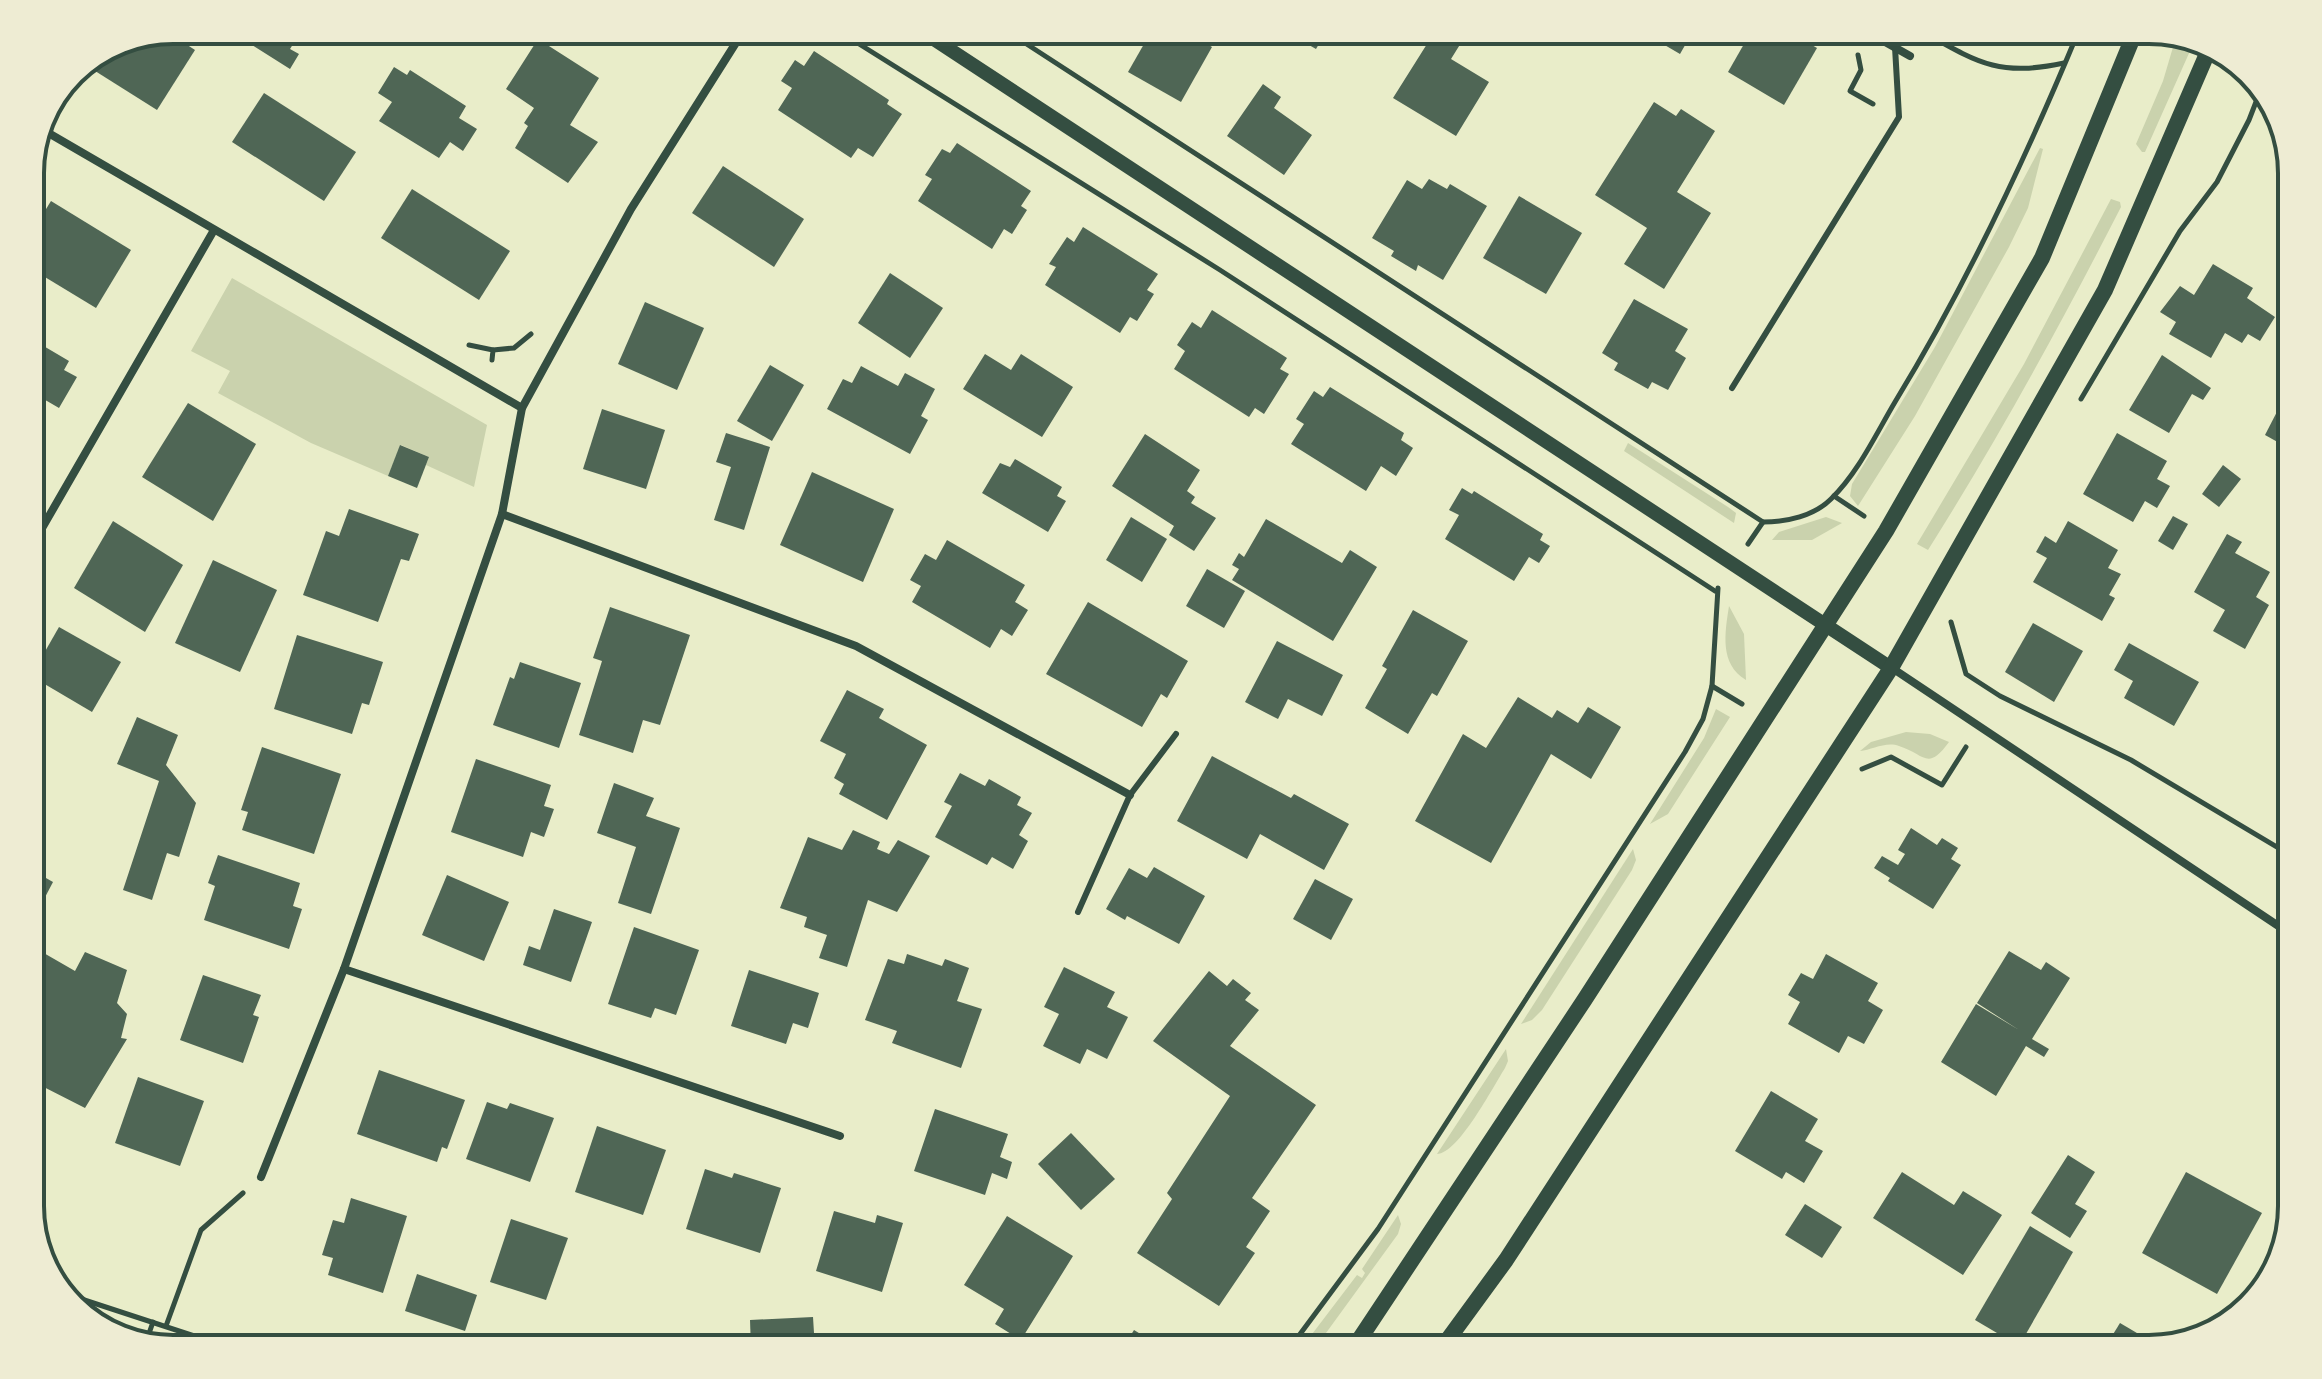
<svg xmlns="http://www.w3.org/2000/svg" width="2322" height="1379" font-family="'Archivo Narrow',sans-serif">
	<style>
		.green { fill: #cad2ad }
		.building { fill: #4f6655 }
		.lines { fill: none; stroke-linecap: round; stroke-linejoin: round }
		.path { stroke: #344e41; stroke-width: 5 }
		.service { stroke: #344e41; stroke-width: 6 }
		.minor { stroke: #344e41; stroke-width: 8 }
		.tertiary { stroke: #344e41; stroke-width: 14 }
		.secondary { stroke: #344e41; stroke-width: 16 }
		.rim { fill: none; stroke: #344e41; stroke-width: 4 }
	</style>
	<rect width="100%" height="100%" fill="#e9edc9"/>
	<g class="green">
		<polygon points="2176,37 2194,42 2145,152 2142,152 2136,144 2163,81"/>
		<polygon points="2040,148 2043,149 2028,208 2009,247 1915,416 1858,506 1850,496 1852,484 1935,347"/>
		<path d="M2111 199 2120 202 2121 207C2061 324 1998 439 1928 550L1917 544 2024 364Z"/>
		<polygon points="232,278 487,425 474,487 426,465 429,457 401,445 388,476 311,443 218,393 230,371 191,351"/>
		<polygon points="1628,443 1728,507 1736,513 1734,523 1624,451"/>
		<polygon points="1826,517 1842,523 1812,540 1772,540 1779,532"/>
		<path d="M1729 606 1744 634 1746 680C1719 664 1725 632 1729 606Z"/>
		<polygon points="1716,709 1730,717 1668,814 1650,824 1704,738"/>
		<path d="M1906 732 1930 734 1949 742C1927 772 1925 754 1899 746 1886 741 1872 750 1860 751L1871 742Z"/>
		<polygon points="1633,849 1636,860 1632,870 1542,1010 1532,1020 1521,1024"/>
		<path d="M1506 1049 1508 1061 1505 1068C1493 1087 1458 1154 1437 1154Z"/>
		<polygon points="1398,1215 1401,1224 1398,1234 1318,1344 1306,1349 1303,1346 1357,1275 1362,1278 1365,1273 1362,1269"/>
		<polygon points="82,1310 121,1322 130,1337 101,1330"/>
	</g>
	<g class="building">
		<polygon points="228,30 302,30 290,49 299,54 290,69"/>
		<polygon points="1152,30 1183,30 1212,47 1181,102 1128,72"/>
		<polygon points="1283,30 1327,30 1316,49"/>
		<polygon points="1404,30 1469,30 1451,59 1489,82 1456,136 1393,98 1427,44"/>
		<polygon points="1639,30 1708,30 1703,39 1692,33 1680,54"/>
		<polygon points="1752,30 1786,30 1817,48 1784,105 1728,72"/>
		<polygon points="166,31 195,50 157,110 84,64 119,41"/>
		<polygon points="538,39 599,78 570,125 598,142 568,183 515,148 528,126 524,123 534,108 506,89"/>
		<polygon points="814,51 889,100 887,104 902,114 873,157 858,148 851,158 778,110 792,88 781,81 795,60 804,66"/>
		<polygon points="394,67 407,75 410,70 466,106 459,118 477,129 463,151 450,142 439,158 379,121 392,102 378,93"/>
		<polygon points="1263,84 1281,97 1274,108 1312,135 1284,175 1227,136"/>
		<polygon points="264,93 356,152 324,201 232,142"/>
		<polygon points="1654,102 1676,116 1681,109 1715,131 1677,192 1711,213 1664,289 1624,264 1647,228 1595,195"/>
		<polygon points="957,143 1031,191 1021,206 1027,210 1012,234 1004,229 992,249 918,201 932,179 925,175 942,149 950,153"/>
		<polygon points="723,166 804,219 774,267 692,213"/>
		<polygon points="1429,179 1447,189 1450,184 1487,206 1443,280 1418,265 1416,271 1391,256 1394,251 1372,238 1407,180 1422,189"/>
		<polygon points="412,189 510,251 479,300 381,238"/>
		<polygon points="1519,196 1582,233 1546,294 1483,258"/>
		<polygon points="51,201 131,250 96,308 30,268 30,235"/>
		<polygon points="1083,227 1158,274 1147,290 1154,294 1137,321 1130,317 1120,333 1045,285 1056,267 1049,264 1067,237 1074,242"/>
		<polygon points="2213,264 2253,288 2247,298 2275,317 2260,341 2248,334 2242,343 2225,333 2211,358 2169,334 2176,322 2160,312 2180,286 2194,295"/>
		<polygon points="890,273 943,308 910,358 858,323"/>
		<polygon points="1634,299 1688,329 1675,351 1686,358 1668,390 1652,382 1648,389 1614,370 1618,363 1602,353"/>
		<polygon points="645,302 704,328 677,390 618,364"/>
		<polygon points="1212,310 1287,358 1280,369 1289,374 1264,414 1255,408 1249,417 1174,369 1185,351 1177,345 1192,322 1201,328"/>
		<polygon points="30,338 69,361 64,370 77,377 59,408 35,394 30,401"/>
		<polygon points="985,354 1011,370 1021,354 1073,387 1042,437 963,389"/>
		<polygon points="2162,355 2211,388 2203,400 2192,394 2169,433 2129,410"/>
		<polygon points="770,365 804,385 772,441 737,421"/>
		<polygon points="861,366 898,386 905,373 935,389 921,416 928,420 910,454 827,409 843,379 852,383"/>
		<polygon points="1330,387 1404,433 1401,440 1413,448 1396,476 1381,466 1366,491 1291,444 1304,424 1296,419 1314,391 1323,397"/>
		<polygon points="2282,402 2292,407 2292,450 2265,435"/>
		<polygon points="188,403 256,444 213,521 142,477"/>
		<polygon points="602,409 665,430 646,489 583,469"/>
		<polygon points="726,433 770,447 744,530 714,520 731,467 716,462"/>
		<polygon points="2117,433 2167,461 2157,479 2170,486 2157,508 2145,501 2133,522 2083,494"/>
		<polygon points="1145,434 1200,470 1187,491 1195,497 1191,503 1216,518 1194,551 1169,535 1174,526 1112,486"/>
		<polygon points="400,445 429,457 417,488 388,476"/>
		<polygon points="1015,459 1062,487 1057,496 1066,501 1048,532 982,493 1000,463 1010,467"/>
		<polygon points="2223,465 2241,479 2219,507 2202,494"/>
		<polygon points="812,472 894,509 863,582 780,545"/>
		<polygon points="1462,488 1472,494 1474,491 1543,534 1540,540 1550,546 1539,563 1529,557 1514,581 1445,539 1459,515 1449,510"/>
		<polygon points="349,509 419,534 409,561 401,559 378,622 303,595 326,531 339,536"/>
		<polygon points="2173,516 2188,524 2173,550 2158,541"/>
		<polygon points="1131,517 1167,539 1142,582 1106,560"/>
		<polygon points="1266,519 1342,563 1350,550 1377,567 1333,641 1232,580 1239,569 1232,565 1239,553 1244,557"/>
		<polygon points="113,521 183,565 145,632 74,588"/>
		<polygon points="2068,521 2118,550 2108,568 2121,574 2109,595 2115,598 2102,621 2033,582 2047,558 2036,552 2045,536 2056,543"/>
		<polygon points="2227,534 2242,542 2235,553 2270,572 2256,597 2269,605 2245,649 2213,631 2225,610 2194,592"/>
		<polygon points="947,540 1025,585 1015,602 1028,610 1012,636 1001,629 990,648 912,602 921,586 910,580 925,554 936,560"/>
		<polygon points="213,560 277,590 240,672 175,643"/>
		<polygon points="1207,569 1245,591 1224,628 1186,606"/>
		<polygon points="1088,602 1188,661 1167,698 1161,694 1142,727 1046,674"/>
		<polygon points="610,607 690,635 660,725 643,720 633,753 579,735 602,661 593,658"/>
		<polygon points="1413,610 1468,641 1437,696 1432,693 1408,734 1365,708 1387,669 1382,666"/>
		<polygon points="2033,623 2083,651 2054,702 2005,672"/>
		<polygon points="59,627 121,662 92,712 31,676"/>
		<polygon points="297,635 383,662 369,705 362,703 352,734 274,709"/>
		<polygon points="1277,641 1343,675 1322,716 1288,699 1278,719 1245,702"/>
		<polygon points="2129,643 2199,682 2174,726 2124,698 2133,681 2114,670"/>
		<polygon points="520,662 581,683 559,748 493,725 510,677 514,679"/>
		<polygon points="847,690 884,709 879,718 927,745 887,820 839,794 844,784 834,778 846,754 820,741"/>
		<polygon points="1518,697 1552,718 1557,710 1578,723 1588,707 1621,727 1591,779 1551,754 1491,863 1415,821 1463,734 1486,748"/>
		<polygon points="137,717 178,735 166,765 196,803 179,857 167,853 152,900 123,890 159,781 117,764"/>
		<polygon points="262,747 341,774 314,854 242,830 248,812 241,810"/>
		<polygon points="1212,756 1291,798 1294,794 1349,824 1324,870 1260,834 1247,859 1177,821"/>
		<polygon points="476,759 551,785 544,806 554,809 544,837 531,832 523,857 451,832"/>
		<polygon points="960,773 985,786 989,779 1021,797 1017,805 1032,813 1019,835 1028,841 1013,869 992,857 987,865 935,837 952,806 944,802"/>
		<polygon points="614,783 654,798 646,816 680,828 651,914 618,903 636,847 597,833"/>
		<polygon points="1911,828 1937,845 1942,838 1958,848 1951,859 1961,865 1933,909 1888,881 1890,878 1874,868 1882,856 1898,865 1905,854 1898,850"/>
		<polygon points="853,830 880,842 877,849 889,854 898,840 930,856 897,912 868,900 847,967 819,958 827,935 804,927 807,917 780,908 808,837 842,850"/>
		<polygon points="218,855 300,883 293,906 302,909 289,949 204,920 215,886 208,883"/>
		<polygon points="1154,867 1205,896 1179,944 1127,916 1125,920 1106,909 1129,868 1147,878"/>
		<polygon points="30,869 53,882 30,926"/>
		<polygon points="447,875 509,902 484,961 422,935"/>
		<polygon points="1315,879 1353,899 1331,940 1293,919"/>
		<polygon points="554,909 592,922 571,982 523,965 529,946 540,950"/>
		<polygon points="634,927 699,950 676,1015 655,1008 651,1018 608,1004"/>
		<polygon points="2009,951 2041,970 2046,962 2070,978 2032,1039 2049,1049 2044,1057 2026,1046 1996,1096 1941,1062 1976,1004 2019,1030 1977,1003"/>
		<polygon points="42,952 75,971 85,952 127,970 117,1003 127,1014 121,1038 127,1039 85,1108 30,1080 30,1042 40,1026 30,1021 30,1011 44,985 30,973"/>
		<polygon points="907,954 942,966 945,959 969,968 957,1001 982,1009 961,1068 892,1043 897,1031 865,1020 888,959 904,964"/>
		<polygon points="1826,954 1878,983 1868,1001 1883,1010 1864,1044 1848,1036 1839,1053 1788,1024 1800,1002 1788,995 1801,973 1813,979"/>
		<polygon points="1064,967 1115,992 1107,1007 1128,1017 1107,1059 1087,1049 1080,1064 1043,1046 1059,1014 1044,1007"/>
		<polygon points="749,970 819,993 808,1028 793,1023 786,1044 731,1026"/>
		<polygon points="1209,971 1227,986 1233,979 1251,993 1245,1000 1259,1010 1230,1046 1316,1105 1252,1198 1270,1211 1246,1247 1255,1253 1219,1306 1137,1253 1172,1199 1167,1193 1230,1096 1153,1041"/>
		<polygon points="203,975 261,995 253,1015 259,1017 243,1063 180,1040"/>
		<polygon points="379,1070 465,1100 447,1149 442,1147 437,1162 357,1134"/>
		<polygon points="138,1077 204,1101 180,1166 115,1143"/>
		<polygon points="1771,1091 1818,1119 1805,1141 1823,1151 1804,1183 1786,1172 1782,1179 1735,1151"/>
		<polygon points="487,1102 507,1109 510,1103 554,1118 530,1182 466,1159"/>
		<polygon points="935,1109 1008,1134 1000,1157 1012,1162 1007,1179 992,1173 985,1195 914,1171"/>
		<polygon points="597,1126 666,1150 643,1215 575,1192"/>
		<polygon points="1071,1133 1115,1179 1081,1210 1038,1164"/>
		<polygon points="2068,1155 2095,1172 2075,1204 2087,1211 2070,1238 2031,1213"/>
		<polygon points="705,1169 732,1178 734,1173 781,1188 760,1253 686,1229"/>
		<polygon points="1902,1172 1954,1205 1963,1191 2002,1215 1963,1275 1873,1218"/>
		<polygon points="2186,1172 2262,1213 2217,1294 2142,1253"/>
		<polygon points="351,1198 407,1216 383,1293 328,1275 333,1258 322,1255 333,1220 344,1223"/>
		<polygon points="1805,1204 1842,1227 1822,1258 1785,1235"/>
		<polygon points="834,1211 875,1223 877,1215 903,1223 882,1292 816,1271"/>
		<polygon points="1007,1216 1073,1256 1021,1340 995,1324 1004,1309 964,1285"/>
		<polygon points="511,1219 568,1238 546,1300 490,1282"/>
		<polygon points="2030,1226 2073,1252 2019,1346 1975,1320"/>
		<polygon points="417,1274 477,1295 465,1331 405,1311"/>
		<polygon points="813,1317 815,1349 751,1349 750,1320"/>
		<polygon points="2120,1323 2159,1346 2104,1349"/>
		<polygon points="1134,1330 1165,1349 1122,1349"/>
		<polygon points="1896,1338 1916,1349 1890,1349"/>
	</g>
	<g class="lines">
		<g class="path">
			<path d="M1005 30 1763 522C1787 522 1814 516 1831 499 1858 473 1876 434 1895 402 1967 284 2026 158 2079 30"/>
			<polyline points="840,32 1220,270 1715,591"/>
			<path d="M1927 34C1981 65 2002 76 2064 63"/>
			<polyline points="1858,55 1861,70 1850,91 1873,104"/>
			<polyline points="469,345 493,350 492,360"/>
			<polyline points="493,350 514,348 531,334"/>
			<polyline points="2081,399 2180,231 2217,182 2249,120 2261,89"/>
			<polyline points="1834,496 1864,516"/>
			<polyline points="1748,544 1763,522"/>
			<polyline points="1951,622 1966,674 2000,696 2131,760 2292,856"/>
			<polyline points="1712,686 1742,704"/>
			<polyline points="1862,769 1891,757 1942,785 1966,747"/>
			<polyline points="66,1294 234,1349"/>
			<polyline points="166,1326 201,1230 243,1193"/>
			<polyline points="146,1342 153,1322"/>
			<polyline points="1289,1349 1378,1229 1685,752 1703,719 1712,686 1718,588"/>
		</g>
		<g class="service">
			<polyline points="1732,388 1899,117 1895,47"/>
			<polyline points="1078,912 1130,795 1176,734"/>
		</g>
		<g class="minor">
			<polyline points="1864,30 1910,56"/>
			<polyline points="45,131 522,408"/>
			<polyline points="502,514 856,646 1130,795"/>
			<polyline points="30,549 214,230"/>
			<polyline points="1892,668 2292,935"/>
			<polyline points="2280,927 2292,907"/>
			<polyline points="344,969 840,1136"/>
			<polyline points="261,1177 344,969 502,514 522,408 631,209 744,30"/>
		</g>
		<polyline class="tertiary" points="920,30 1891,668"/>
		<g class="secondary">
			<polyline points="1353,1349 1585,999 1886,531 2042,258 2136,30"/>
			<polyline points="1441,1349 1506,1260 1891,668 2105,290 2210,47"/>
		</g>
	</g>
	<path d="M0 0H2322V1379H0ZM173 44H2149A129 129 0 0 1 2278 173V1206A129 129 0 0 1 2149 1335H173A129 129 0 0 1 44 1206V173A129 129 0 0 1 173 44Z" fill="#eeecd3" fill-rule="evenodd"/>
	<path class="rim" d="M173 44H2149A129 129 0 0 1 2278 173V1206A129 129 0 0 1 2149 1335H173A129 129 0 0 1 44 1206V173A129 129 0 0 1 173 44Z"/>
</svg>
